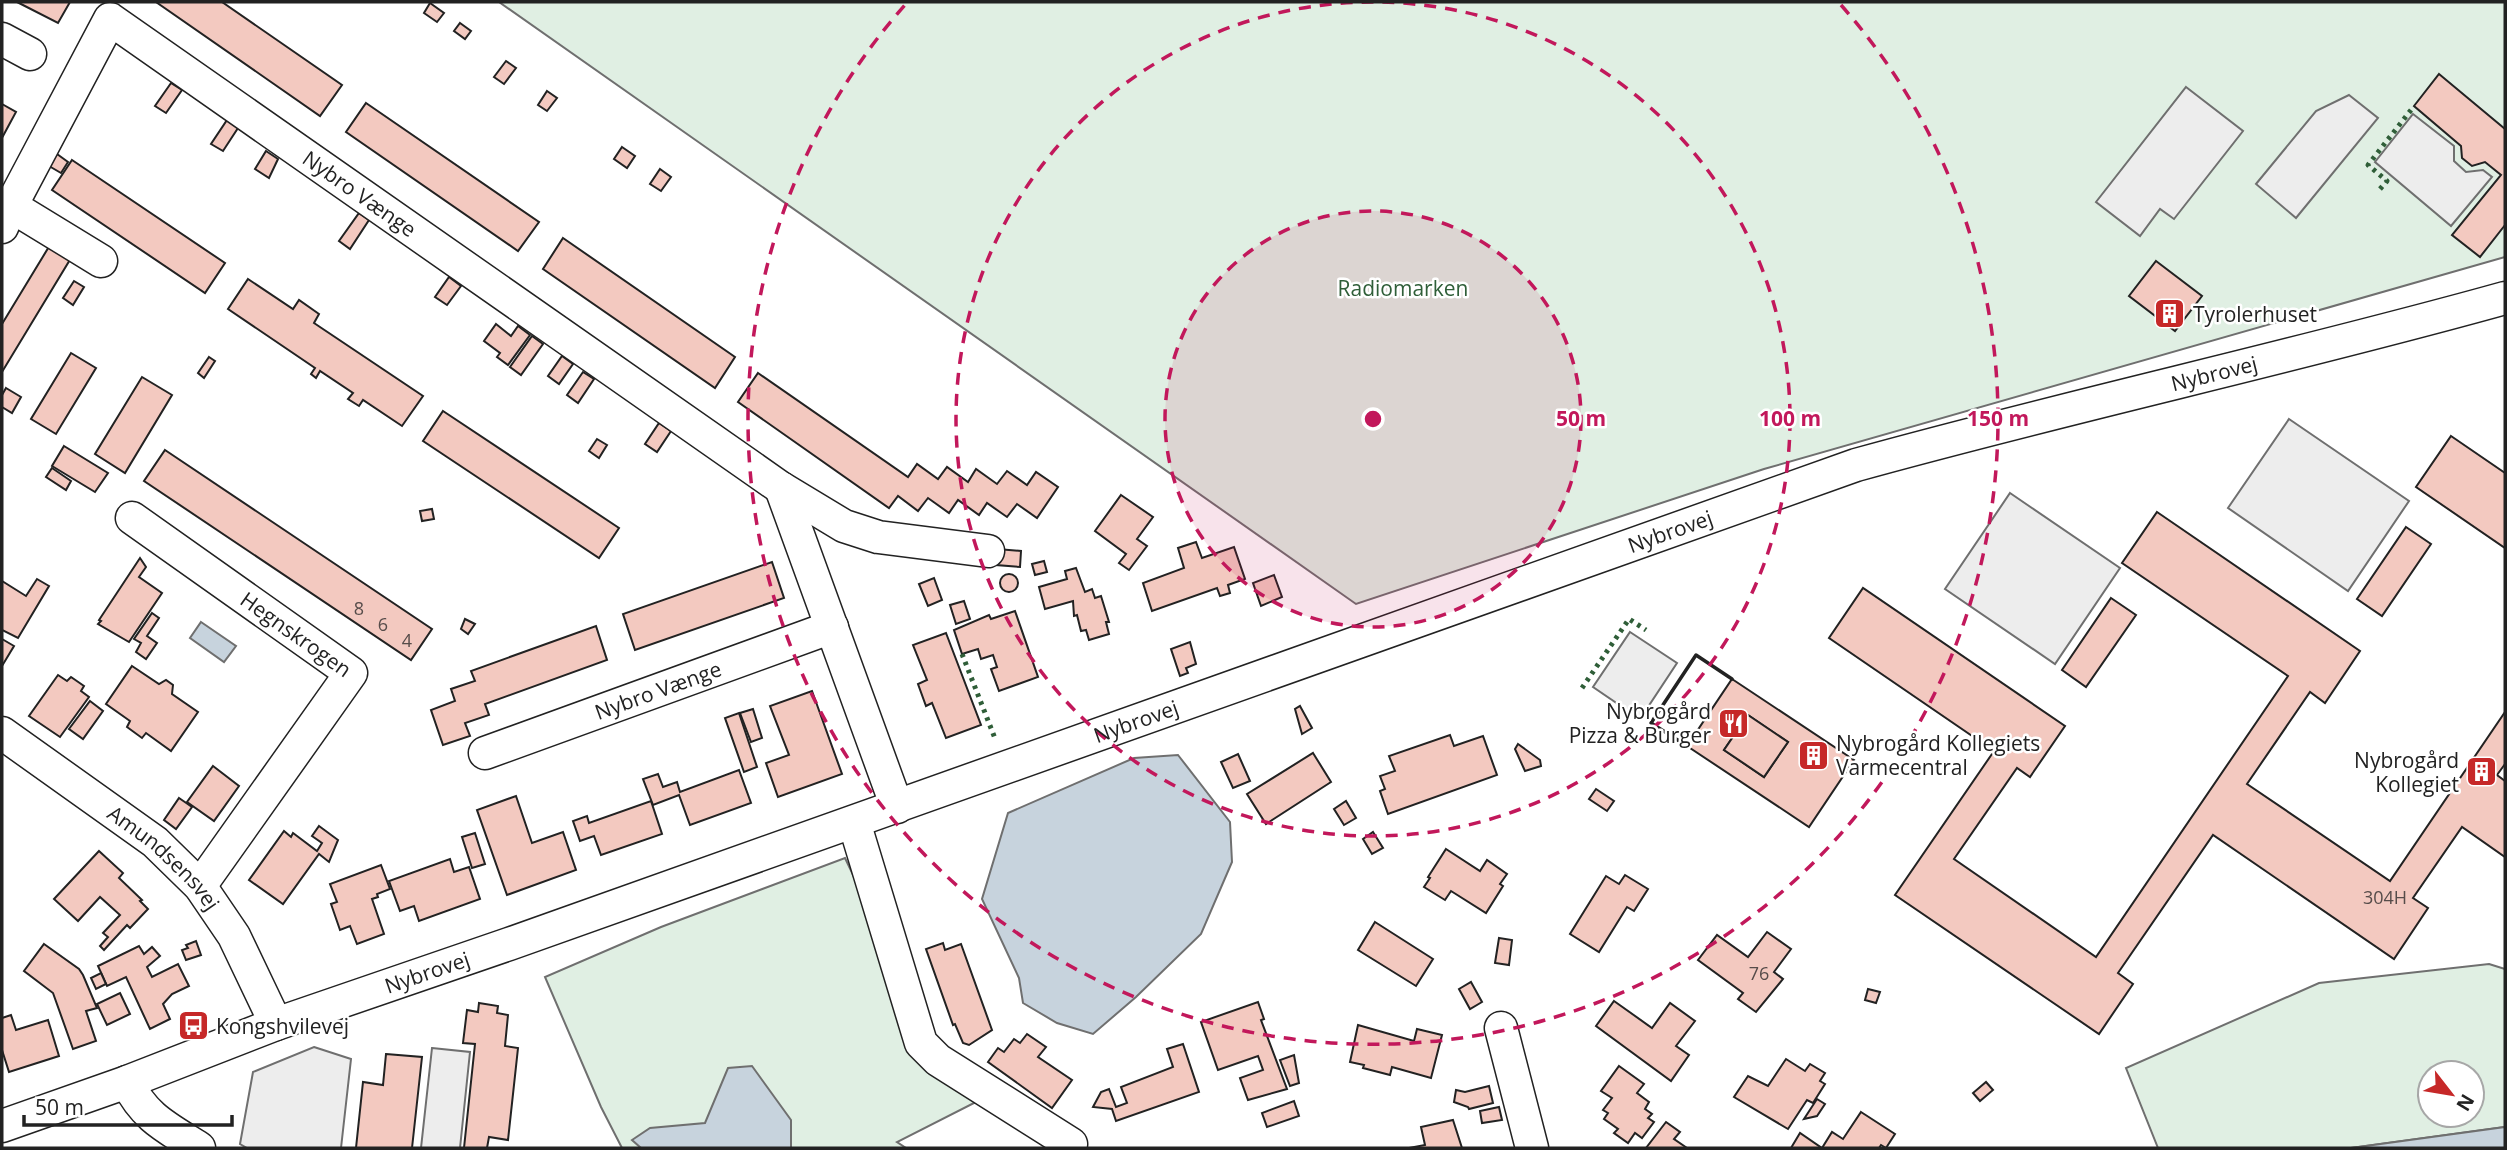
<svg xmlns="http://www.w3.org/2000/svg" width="2507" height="1150" font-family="'Open Sans',sans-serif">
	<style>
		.green { fill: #e0efe3; stroke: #6f6f6f; stroke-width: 2; fill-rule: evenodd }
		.parking { fill: #ededed; stroke: #6f6f6f; stroke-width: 2 }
		.water { fill: #c7d3dd; stroke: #6f6f6f; stroke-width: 2 }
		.building { fill: #f3c9c0; stroke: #222; stroke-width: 2; fill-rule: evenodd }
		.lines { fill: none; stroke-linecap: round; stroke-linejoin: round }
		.minor-casing { stroke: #222; stroke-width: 35 }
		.minor { stroke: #fff; stroke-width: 32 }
		.hedge { stroke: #2f5e38; stroke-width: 5; stroke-dasharray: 3.5 5; stroke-linecap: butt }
		.wall { stroke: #222; stroke-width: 3.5 }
		.ring { fill: none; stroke: #c2185b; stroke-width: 3.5; stroke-dasharray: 12 9 }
		.labels { text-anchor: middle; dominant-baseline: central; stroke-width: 5; stroke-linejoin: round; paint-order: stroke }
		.number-label { font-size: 18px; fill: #564c4a }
		.street-label { font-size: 21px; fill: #222; stroke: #fff }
		.park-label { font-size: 21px; fill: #2f5e38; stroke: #fff }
		.poi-label { font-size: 21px; fill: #222; stroke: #fff; text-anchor: start }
		.centre { fill: #c2185b; stroke: #fff; stroke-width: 3.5 }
		.ring-label { font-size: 21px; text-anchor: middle; font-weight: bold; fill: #c2185b; stroke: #fff; stroke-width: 5; stroke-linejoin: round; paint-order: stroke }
	</style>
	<rect width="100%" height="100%" fill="#fff"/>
	<g class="green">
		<polygon points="499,2 2505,2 2505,257 1764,469 1356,604"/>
		<polygon points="845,858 855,879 905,1041 976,1102 897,1142 906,1148 622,1148 601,1107 545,977 661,927"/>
		<path d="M2489 964 2505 969V1127L2351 1148H2158L2126 1068 2319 983ZM2430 1073H2472V1115H2430Z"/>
	</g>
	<g class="parking">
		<polygon points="2186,87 2243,131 2174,219 2160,209 2140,236 2096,202"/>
		<polygon points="2349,95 2378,118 2296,218 2256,184 2316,111"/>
		<polygon points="2413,114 2454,146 2454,161 2466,172 2483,170 2492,177 2451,226 2375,162"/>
		<polygon points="2289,419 2409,501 2348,591 2228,508"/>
		<polygon points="2010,493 2120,568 2055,664 1945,589"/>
		<polygon points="1630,632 1677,663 1640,719 1593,687"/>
		<polygon points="314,1047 351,1059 341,1148 247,1148 240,1144 253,1072"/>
		<polygon points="432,1048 470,1052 460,1148 421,1148"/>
	</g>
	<g class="water">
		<polygon points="201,622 236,646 224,662 190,638"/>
		<polygon points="1178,755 1230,822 1232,862 1201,934 1136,997 1093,1034 1057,1023 1023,1003 1019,978 982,899 1008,813 1134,758"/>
		<polygon points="752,1066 791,1120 791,1148 641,1148 632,1140 650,1128 705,1123 728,1068"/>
		<polygon points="2505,1127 2505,1148 2351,1148"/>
	</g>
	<g class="building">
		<polygon points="17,2 70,2 58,23"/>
		<polygon points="156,2 222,2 342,85 320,116"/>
		<polygon points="430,3 444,13 437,22 424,13"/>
		<polygon points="460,23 471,31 465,39 454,31"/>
		<polygon points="506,61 516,68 504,84 494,77"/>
		<polygon points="2439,74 2505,129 2505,225 2480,257 2452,235 2501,175 2485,162 2472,166 2462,158 2461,146 2414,106"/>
		<polygon points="171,83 182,90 166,113 155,106"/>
		<polygon points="547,91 557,98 547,111 538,105"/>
		<polygon points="366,103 539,222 518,251 346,132"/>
		<polygon points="2,104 16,112 3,136 2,135"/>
		<polygon points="227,120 238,128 223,151 211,144"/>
		<polygon points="622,147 635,156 627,168 614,159"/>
		<polygon points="266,151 278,159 269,178 255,169"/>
		<polygon points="57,154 68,162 61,173 49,166"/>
		<polygon points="72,160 225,263 205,293 52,190"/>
		<polygon points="660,169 671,177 661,191 650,184"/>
		<polygon points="359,213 369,220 350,249 339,241"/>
		<polygon points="563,238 735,357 715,388 543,269"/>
		<polygon points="50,245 71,258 2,372 2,324"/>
		<polygon points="2156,261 2202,296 2175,331 2129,296"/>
		<polygon points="449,277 461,286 447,305 435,297"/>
		<polygon points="248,279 293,309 299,300 319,314 314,323 423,396 402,426 363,400 359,406 348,399 353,393 320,371 316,378 311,374 315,368 228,309"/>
		<polygon points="74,281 84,287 73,305 63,298"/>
		<polygon points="496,324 511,336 518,326 530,335 508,365 497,357 500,353 484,341"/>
		<polygon points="532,336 543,344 521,375 510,367"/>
		<polygon points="71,353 96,368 56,434 31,419"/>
		<polygon points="562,356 573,364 559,384 548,376"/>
		<polygon points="209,357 215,361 204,378 198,373"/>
		<polygon points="583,372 594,379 578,403 567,395"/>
		<polygon points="758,373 908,477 917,464 938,479 947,467 968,482 976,469 997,484 1007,471 1027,485 1036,472 1058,487 1037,518 1017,504 1007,517 987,503 979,515 958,500 949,513 928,498 918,511 898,496 889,508 738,402"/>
		<polygon points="142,377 172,395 125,473 95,454"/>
		<polygon points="6,388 21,397 12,413 2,407 2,395"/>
		<polygon points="443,411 619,528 599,558 423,441"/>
		<polygon points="659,423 671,431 657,452 645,444"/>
		<polygon points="2451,436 2505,473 2505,548 2416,487"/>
		<polygon points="597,439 607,445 599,458 589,451"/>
		<polygon points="64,446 108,473 95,492 52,466"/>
		<polygon points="165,450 432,629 411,660 144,481"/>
		<polygon points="52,468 71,481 66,490 46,477"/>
		<polygon points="1121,495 1153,517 1137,539 1147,546 1129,570 1119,563 1126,554 1095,531"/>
		<polygon points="432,509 434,519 422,521 420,511"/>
		<polygon points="2157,512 2360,651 2325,703 2310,692 2247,784 2390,881 2505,712 2505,764 2497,775 2505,781 2505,857 2462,827 2413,898 2428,908 2394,959 2213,835 2118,973 2133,984 2099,1034 1895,895 1994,751 1829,638 1863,588 2065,726 2030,777 2017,768 1954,859 2096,957 2288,676 2122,563"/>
		<polygon points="2406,527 2431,544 2382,616 2357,599"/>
		<polygon points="1196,542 1202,558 1234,547 1245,579 1228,585 1230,593 1220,596 1217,588 1152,611 1143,583 1184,568 1178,548"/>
		<polygon points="997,549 1021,551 1020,567 996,565"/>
		<polygon points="140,558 146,567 139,577 162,593 129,642 98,624 101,621 99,620"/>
		<polygon points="1044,561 1047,572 1035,575 1032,564"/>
		<polygon points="772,562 784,598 635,650 623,614"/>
		<polygon points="1076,568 1085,592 1092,589 1095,598 1101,596 1109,622 1106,622 1109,634 1089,640 1086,630 1081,631 1077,615 1074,616 1073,601 1045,609 1039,587 1067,579 1065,571"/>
		<circle cx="1009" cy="583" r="9"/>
		<polygon points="1274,575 1282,597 1261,606 1253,583"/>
		<polygon points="934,578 942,600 928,606 919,584"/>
		<polygon points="37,579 49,586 18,638 2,630 2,581 26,596"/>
		<polygon points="2111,598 2136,615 2086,687 2062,670"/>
		<polygon points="964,601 970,619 956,624 950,605"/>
		<polygon points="1015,611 1038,677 999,691 991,669 997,667 993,655 981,659 978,649 962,654 954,630 989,615 991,619"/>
		<polygon points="152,613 159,618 147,636 157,643 146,659 136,652 141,643 134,639"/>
		<polygon points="465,619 475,624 468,634 461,629"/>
		<polygon points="596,626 607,660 485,704 489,715 465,723 470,736 443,745 431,710 455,701 451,689 475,681 471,671"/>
		<polygon points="946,633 981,725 946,738 932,703 926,706 918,684 927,680 913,645"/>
		<polygon points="2,639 14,646 2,666"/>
		<polygon points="1190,642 1196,664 1186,668 1188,673 1180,676 1171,649"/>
		<polygon points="132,666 159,684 166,680 173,685 172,694 198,712 171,751 146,733 142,738 127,727 130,721 106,704"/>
		<polygon points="58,675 67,681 71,677 84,686 81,691 89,697 60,737 29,716"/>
		<path d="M1732 679 1854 760 1809 827 1687 746ZM1748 715 1788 742 1764 777 1724 750Z"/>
		<polygon points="812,691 842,774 778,797 766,763 789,755 770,706"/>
		<polygon points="90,701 103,711 83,739 69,729"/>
		<polygon points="1300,706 1312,728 1302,734 1295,709"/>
		<polygon points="753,709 762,738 751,742 740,713"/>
		<polygon points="739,713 757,767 744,772 725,718"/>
		<polygon points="1748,715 1788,742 1764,777 1724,750"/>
		<polygon points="1450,735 1454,746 1483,736 1497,775 1388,814 1380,791 1385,789 1380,776 1395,771 1389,756"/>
		<polygon points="1518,744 1540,760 1541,766 1525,771 1515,749"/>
		<polygon points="1313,753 1331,782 1266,824 1247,794"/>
		<polygon points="1238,754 1250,781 1233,788 1221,762"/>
		<polygon points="213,766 239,786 214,821 187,802"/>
		<polygon points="739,770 751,803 690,825 679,795 653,805 643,779 658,774 663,787 677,782 680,792"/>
		<polygon points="1596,789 1614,801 1607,811 1589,799"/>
		<polygon points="516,796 532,843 563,832 576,870 507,895 477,810"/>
		<polygon points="179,798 192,807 176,829 164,820"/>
		<polygon points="651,801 662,834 601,855 594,836 580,841 573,821 587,816 589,823"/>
		<polygon points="1346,801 1356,818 1344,825 1334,809"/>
		<polygon points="319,826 338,840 329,862 319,854 283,904 249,880 284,831 291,837 293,833 317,851 322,843 312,836"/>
		<polygon points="1373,832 1383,848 1372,854 1363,839"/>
		<polygon points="475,833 485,864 472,868 462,837"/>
		<polygon points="1446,849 1480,871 1487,860 1507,874 1500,884 1503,886 1486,913 1451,891 1445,900 1424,887 1430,878 1428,877"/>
		<polygon points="99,851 123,873 119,878 142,900 140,901 148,909 130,928 127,925 104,950 100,946 108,937 103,933 120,915 100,897 78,921 54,899"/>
		<polygon points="450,859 454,872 469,867 480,899 419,921 414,906 400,911 389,881"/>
		<polygon points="381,865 390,889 377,894 378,897 372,899 384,934 357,944 350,926 340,930 331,904 337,902 330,884"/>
		<polygon points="1625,875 1648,889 1634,911 1627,907 1599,952 1570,934 1606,876 1619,884"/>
		<polygon points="1375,922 1433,959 1416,986 1358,950"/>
		<polygon points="1767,932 1791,949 1774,972 1783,979 1756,1012 1738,999 1743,993 1698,960 1717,935 1748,957"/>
		<polygon points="1499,938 1512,940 1509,965 1495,963"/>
		<polygon points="196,941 201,955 186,960 182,950 188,948 186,945"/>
		<polygon points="943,943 945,950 961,944 992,1030 969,1045 963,1043 955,1024 953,1025 926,949"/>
		<polygon points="44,944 79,969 83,975 97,1008 86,1011 96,1041 73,1049 53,993 24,971"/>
		<polygon points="139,946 144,954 152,947 160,956 147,967 152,977 178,964 189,986 172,994 163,1004 170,1019 150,1029 126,977 107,986 98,966"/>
		<polygon points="101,973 106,984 96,989 91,978"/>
		<polygon points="1471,982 1482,1002 1470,1009 1459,989"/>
		<polygon points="1868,989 1880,992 1876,1003 1865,1000"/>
		<polygon points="120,993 130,1014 107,1025 97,1004"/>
		<polygon points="1614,1001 1652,1028 1670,1003 1695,1021 1676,1046 1689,1055 1671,1081 1596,1026"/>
		<polygon points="1258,1002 1264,1019 1261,1020 1287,1089 1248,1100 1240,1078 1263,1070 1258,1056 1218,1070 1201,1022"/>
		<polygon points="479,1003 498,1006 497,1013 508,1015 505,1046 518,1048 508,1140 489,1137 487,1148 464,1148 475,1044 463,1043 467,1010 478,1012"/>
		<polygon points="11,1015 16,1030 48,1020 59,1056 9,1072 2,1050 2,1018"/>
		<polygon points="1358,1025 1414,1041 1417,1029 1442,1035 1431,1078 1392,1067 1390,1075 1363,1068 1364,1065 1350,1062"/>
		<polygon points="1027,1034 1046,1047 1038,1057 1072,1080 1052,1108 988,1062 998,1048 1004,1052 1014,1039 1020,1043"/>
		<polygon points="1183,1044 1199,1092 1116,1121 1112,1109 1093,1107 1101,1092 1109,1089 1116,1107 1127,1103 1121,1087 1173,1067 1167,1049"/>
		<polygon points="386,1054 422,1057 412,1148 356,1148 363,1082 383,1085"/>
		<polygon points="1294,1055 1299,1083 1290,1086 1280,1060"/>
		<polygon points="1786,1059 1805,1071 1810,1064 1825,1073 1820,1081 1825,1084 1813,1103 1807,1100 1788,1129 1734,1097 1748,1076 1768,1086"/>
		<polygon points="1619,1066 1644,1084 1637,1093 1649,1102 1645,1109 1652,1114 1648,1118 1654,1122 1642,1138 1635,1133 1628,1143 1614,1133 1618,1129 1604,1119 1608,1113 1603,1110 1612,1098 1601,1091"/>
		<polygon points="1986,1082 1993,1090 1980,1101 1973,1093"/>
		<polygon points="1489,1086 1493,1103 1469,1109 1468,1107 1454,1102 1456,1090 1465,1092"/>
		<polygon points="1817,1099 1825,1104 1817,1116 1804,1119"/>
		<polygon points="1294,1101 1299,1116 1267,1127 1262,1113"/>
		<polygon points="1499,1107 1502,1120 1482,1123 1480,1111"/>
		<polygon points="1861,1112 1895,1134 1886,1148 1881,1145 1879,1148 1791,1148 1800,1133 1822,1148 1832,1132 1843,1139"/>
		<polygon points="1453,1120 1462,1148 1409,1148 1425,1145 1421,1127"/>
		<polygon points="1666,1122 1680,1132 1674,1139 1687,1148 1646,1148"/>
	</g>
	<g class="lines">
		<defs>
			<g id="minor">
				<polyline points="2,39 30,54"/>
				<polyline points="11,206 101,261"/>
				<path id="s1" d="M2 227 11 206 110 19 781 488 844 526 878 537 988 551"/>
				<polyline points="781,488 897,807"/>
				<path id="s2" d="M132 518 351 673 200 886"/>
				<path id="s3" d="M2 733 155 842 200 886 234 936 276 1024"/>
				<path id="s4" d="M485 753 832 627"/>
				<polyline points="854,822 921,1043 938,1060 1071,1144"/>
				<polyline points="1501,1028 1532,1148"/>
				<path d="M127 1082C145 1118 166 1127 199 1148"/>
				<path id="s5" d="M2 1126 127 1082 276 1024 509 944 1856 465C2072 405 2290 358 2505 298"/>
			</g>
		</defs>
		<use href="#minor" class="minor-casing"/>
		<use href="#minor" class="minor"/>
		<g class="hedge">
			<polyline points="2380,189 2387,181 2368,165 2411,110"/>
			<polyline points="962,654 996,741"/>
			<polyline points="1582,688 1629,619 1646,630"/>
		</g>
		<polyline class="wall" points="1687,746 1651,723 1696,655 1732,679"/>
	</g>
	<circle cx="1373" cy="419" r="208" fill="#c2185b" fill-opacity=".12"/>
	<g class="ring">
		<circle cx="1373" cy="419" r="208"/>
		<circle cx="1373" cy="419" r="417"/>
		<path d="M1841 5A625 625 0 1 1 905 5"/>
	</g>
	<defs>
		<symbol id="building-square" viewBox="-11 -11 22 22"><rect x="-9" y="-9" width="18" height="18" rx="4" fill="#c62828" stroke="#fff"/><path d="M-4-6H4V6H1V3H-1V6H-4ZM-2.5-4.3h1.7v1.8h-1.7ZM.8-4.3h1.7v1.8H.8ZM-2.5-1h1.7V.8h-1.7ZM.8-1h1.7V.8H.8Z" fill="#fff"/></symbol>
		<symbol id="restaurant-square" viewBox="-11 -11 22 22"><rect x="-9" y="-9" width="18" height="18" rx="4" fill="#c62828" stroke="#fff"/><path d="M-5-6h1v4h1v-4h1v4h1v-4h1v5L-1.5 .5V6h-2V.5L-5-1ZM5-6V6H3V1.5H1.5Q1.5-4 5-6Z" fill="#fff"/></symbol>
		<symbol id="bus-square" viewBox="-11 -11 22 22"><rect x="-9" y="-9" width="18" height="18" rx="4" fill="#c62828" stroke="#fff"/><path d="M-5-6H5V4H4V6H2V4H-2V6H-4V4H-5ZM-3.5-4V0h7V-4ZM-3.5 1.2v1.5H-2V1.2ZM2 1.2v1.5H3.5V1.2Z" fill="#fff"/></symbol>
	</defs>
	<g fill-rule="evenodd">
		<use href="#building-square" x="2152" y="296" width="35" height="35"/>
		<use href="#restaurant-square" x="1716" y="706" width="35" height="35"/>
		<use href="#building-square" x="1796" y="738" width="35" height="35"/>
		<use href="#building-square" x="2464" y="754" width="35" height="35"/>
		<use href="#bus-square" x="176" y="1008" width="35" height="35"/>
	</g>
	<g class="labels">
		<g class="number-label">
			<text x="359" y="608">8</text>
			<text x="383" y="624">6</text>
			<text x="407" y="640">4</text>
			<text x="2385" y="897">304H</text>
			<text x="1759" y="973">76</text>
		</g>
		<g class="street-label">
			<text stroke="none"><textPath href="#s1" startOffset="539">Nybro Vænge</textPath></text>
			<text stroke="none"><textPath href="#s5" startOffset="2338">Nybrovej</textPath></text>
			<text stroke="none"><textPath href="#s5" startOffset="1771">Nybrovej</textPath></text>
			<text stroke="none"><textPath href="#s2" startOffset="201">Hegnskrogen</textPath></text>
			<text stroke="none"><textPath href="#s4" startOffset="184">Nybro Vænge</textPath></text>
			<text stroke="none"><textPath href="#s5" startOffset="1204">Nybrovej</textPath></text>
			<text stroke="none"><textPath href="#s3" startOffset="205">Amundsensvej</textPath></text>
			<text stroke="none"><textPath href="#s5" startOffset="452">Nybrovej</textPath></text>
		</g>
		<g class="park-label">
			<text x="1403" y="288">Radiomarken</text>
		</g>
		<g class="poi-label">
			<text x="2193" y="314">Tyrolerhuset</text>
			<text x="1711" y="711" text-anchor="end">Nybrogård<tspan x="1711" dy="24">Pizza &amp; Burger</tspan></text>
			<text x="1836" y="743">Nybrogård Kollegiets<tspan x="1836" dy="24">Varmecentral</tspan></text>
			<text x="2459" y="760" text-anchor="end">Nybrogård<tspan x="2459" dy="24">Kollegiet</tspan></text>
			<text x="216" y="1026">Kongshvilevej</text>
		</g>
	</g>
	<circle cx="1373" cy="419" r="10" class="centre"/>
	<g class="ring-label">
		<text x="1581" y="426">50 m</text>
		<text x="1790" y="426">100 m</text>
		<text x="1998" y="426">150 m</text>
	</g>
	<rect width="2507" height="1150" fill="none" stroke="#222222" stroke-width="7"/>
	<g transform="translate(2451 1094) rotate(121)"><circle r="33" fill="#ffffff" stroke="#a7a7a7" stroke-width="2"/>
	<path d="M0-5L12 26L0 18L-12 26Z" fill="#c62828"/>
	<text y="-10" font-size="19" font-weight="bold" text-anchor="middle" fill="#222222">N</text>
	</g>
	<path d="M24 1115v10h208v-10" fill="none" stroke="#222222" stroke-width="3.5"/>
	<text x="35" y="1115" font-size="21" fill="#222222" stroke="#ffffff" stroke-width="5" paint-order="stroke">50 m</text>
</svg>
